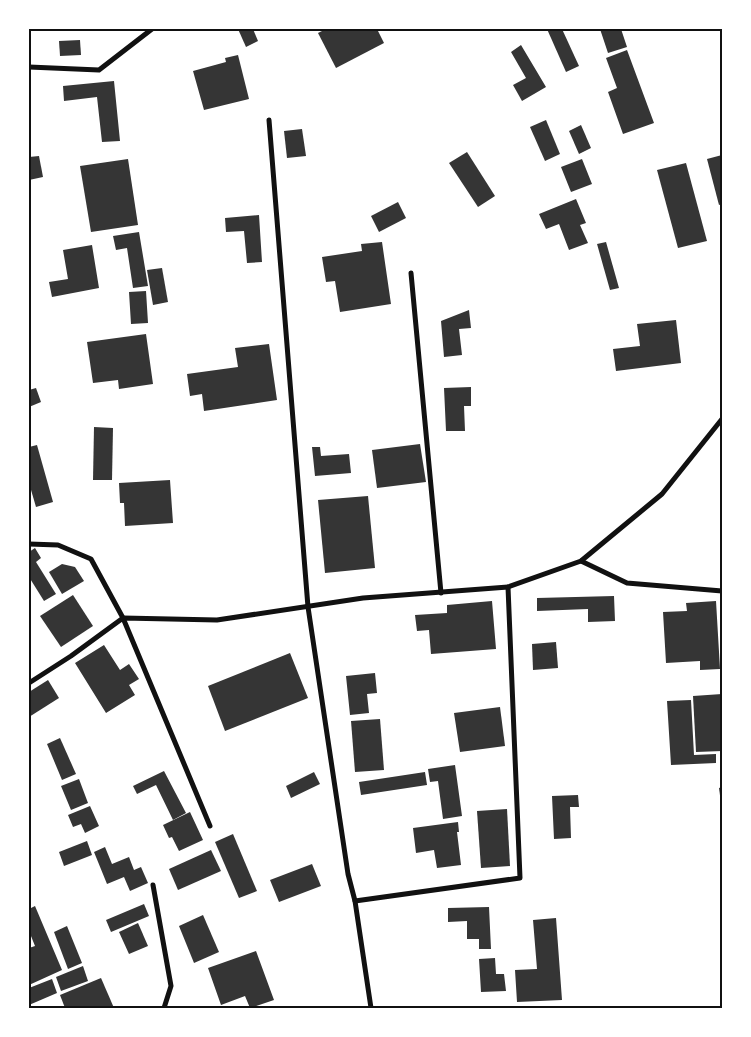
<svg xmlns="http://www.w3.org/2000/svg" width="751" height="1037" font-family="'Golos Text',sans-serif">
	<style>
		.building { fill: #353535 }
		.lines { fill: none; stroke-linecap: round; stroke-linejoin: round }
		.minor { stroke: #111; stroke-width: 5 }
		.neatline { fill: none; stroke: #111; stroke-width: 2 }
	</style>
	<rect width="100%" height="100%" fill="#fff"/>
	<g class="building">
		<polygon points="238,29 253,29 258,41 246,47"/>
		<polygon points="326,29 377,29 384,43 336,68 318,33"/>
		<polygon points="547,29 562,29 579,66 566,72"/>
		<polygon points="600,29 621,29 627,47 608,53"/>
		<polygon points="80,40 81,55 60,56 59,41"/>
		<polygon points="521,45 546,87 522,101 513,85 526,78 511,52"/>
		<polygon points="627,50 654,123 623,134 608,92 617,88 606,58"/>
		<polygon points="238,55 249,99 204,110 193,71 226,62 225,58"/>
		<polygon points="114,81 120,141 102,142 97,97 64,101 63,86"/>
		<polygon points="546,120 560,154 545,161 530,127"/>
		<polygon points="581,125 591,148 579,154 569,131"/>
		<polygon points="302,129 306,156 287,158 284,131"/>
		<polygon points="467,152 495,196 478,207 449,163"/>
		<polygon points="722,155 722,204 719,205 707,159"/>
		<polygon points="39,156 43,177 29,180 29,157"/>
		<polygon points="128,159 138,225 91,232 80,166"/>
		<polygon points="582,159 592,184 571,192 561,167"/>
		<polygon points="686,163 707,241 678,248 657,170"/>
		<polygon points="576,199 586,223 580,225 588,243 569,250 559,224 546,229 539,214"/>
		<polygon points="398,202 406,218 379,232 371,216"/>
		<polygon points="259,215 262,262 247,263 244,231 226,232 225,218"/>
		<polygon points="139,232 148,286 133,288 127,248 116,250 113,236"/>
		<polygon points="382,242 391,304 340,312 335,281 326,282 322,257 362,251 361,244"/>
		<polygon points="606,242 619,288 610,290 597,244"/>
		<polygon points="92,245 99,288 52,297 49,282 68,279 63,250"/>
		<polygon points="162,268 168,302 153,305 147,270"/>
		<polygon points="146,291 148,323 131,324 129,292"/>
		<polygon points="469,310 471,328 459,329 462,355 444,357 441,321"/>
		<polygon points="676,320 681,363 616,371 613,349 640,346 637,324"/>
		<polygon points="146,334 153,384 119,389 118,380 93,383 87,342"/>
		<polygon points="269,344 277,400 204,411 202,394 190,396 187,374 238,367 235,348"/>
		<polygon points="471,387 471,406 464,406 465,431 446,431 444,388"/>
		<polygon points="36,388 41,402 29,407 29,390"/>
		<polygon points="94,427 113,428 112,480 93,480"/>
		<polygon points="420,444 426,482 377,488 372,450"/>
		<polygon points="37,445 53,502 36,507 29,483 29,447"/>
		<polygon points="312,447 320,447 321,456 349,454 351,473 315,476"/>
		<polygon points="170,480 173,523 125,526 124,503 120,503 119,483"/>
		<polygon points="368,496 375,568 325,573 318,500"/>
		<polygon points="35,548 41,558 36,562 56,594 44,601 29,577 29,552"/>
		<polygon points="62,564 75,567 84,581 62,594 49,572"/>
		<polygon points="73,595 93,626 61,647 40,616"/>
		<polygon points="614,596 615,621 588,622 588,609 537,611 537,598"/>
		<polygon points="492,601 496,649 431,654 429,630 417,631 415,615 447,613 447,605"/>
		<polygon points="716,601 720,669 700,670 700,661 666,663 663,612 687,611 686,603"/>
		<polygon points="556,642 558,668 533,670 532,644"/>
		<polygon points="104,645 120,670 129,664 139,679 129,685 135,695 106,713 75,663"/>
		<polygon points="290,653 308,698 225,731 208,686"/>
		<polygon points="375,673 377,693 367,694 369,713 350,715 346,676"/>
		<polygon points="48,680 59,698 29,717 29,692"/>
		<polygon points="722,694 722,751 696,752 693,696"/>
		<polygon points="691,700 694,755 716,754 716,763 671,765 667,701"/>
		<polygon points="500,707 505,746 460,752 454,713"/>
		<polygon points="380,719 384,770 355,772 351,721"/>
		<polygon points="60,738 76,774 62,780 47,744"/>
		<polygon points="455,765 462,816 443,819 438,781 430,782 428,769"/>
		<polygon points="164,771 186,813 173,820 156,785 137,794 133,786"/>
		<polygon points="314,772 320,784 291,798 286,786"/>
		<polygon points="425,772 427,785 361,795 359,782"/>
		<polygon points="79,779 88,803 71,810 61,786"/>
		<polygon points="722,787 722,803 721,803 719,788"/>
		<polygon points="578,795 579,807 570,807 571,838 554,839 552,796"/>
		<polygon points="90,806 99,826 85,833 81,824 73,827 68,815"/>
		<polygon points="507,809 510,866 481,868 477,811"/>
		<polygon points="190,812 203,840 179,851 172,837 169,838 163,825"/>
		<polygon points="458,822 459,832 457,832 461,865 437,868 434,850 416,853 413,828"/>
		<polygon points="233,834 257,891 239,898 215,842"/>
		<polygon points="87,841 92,855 64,866 59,852"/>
		<polygon points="105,847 112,864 129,857 134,870 141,867 148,883 130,891 124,877 107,884 94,852"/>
		<polygon points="211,850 221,871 178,890 169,869"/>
		<polygon points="312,864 321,886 279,902 270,880"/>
		<polygon points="144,904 149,916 111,932 106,920"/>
		<polygon points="35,906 62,970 29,985 29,948 35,946 29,931 29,909"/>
		<polygon points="489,907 491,949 479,949 479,939 467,939 467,921 448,922 448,908"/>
		<polygon points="203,915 219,952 194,963 179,926"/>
		<polygon points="556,918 562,1000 517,1002 515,970 537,969 533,920"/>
		<polygon points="138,923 148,946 129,954 119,932"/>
		<polygon points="67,926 82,963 68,969 54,932"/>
		<polygon points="256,951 274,1000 250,1008 245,996 221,1005 208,968"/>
		<polygon points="495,958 496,974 504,974 506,991 481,992 479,959"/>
		<polygon points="83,966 88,981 61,991 56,977"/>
		<polygon points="101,978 114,1008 65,1008 60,995"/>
		<polygon points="52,979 57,993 29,1005 29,988"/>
	</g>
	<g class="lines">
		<g class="minor">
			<polyline points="29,67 99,70 152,29"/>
			<polyline points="269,120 308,607 348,874 355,901 371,1008"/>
			<polyline points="411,273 441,593"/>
			<polyline points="29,544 58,545 91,559 123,618 210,826"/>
			<polyline points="581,561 627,583 722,591"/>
			<polyline points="29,683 71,656 123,618 217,620 363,598 508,587 581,561 662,494 722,419"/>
			<polyline points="153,885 171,986 164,1008"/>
			<polyline points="355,901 520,878 508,587"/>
		</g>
	</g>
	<rect width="751" height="1037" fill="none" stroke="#ffffff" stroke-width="60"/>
	<rect x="30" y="30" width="691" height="977" class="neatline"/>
</svg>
